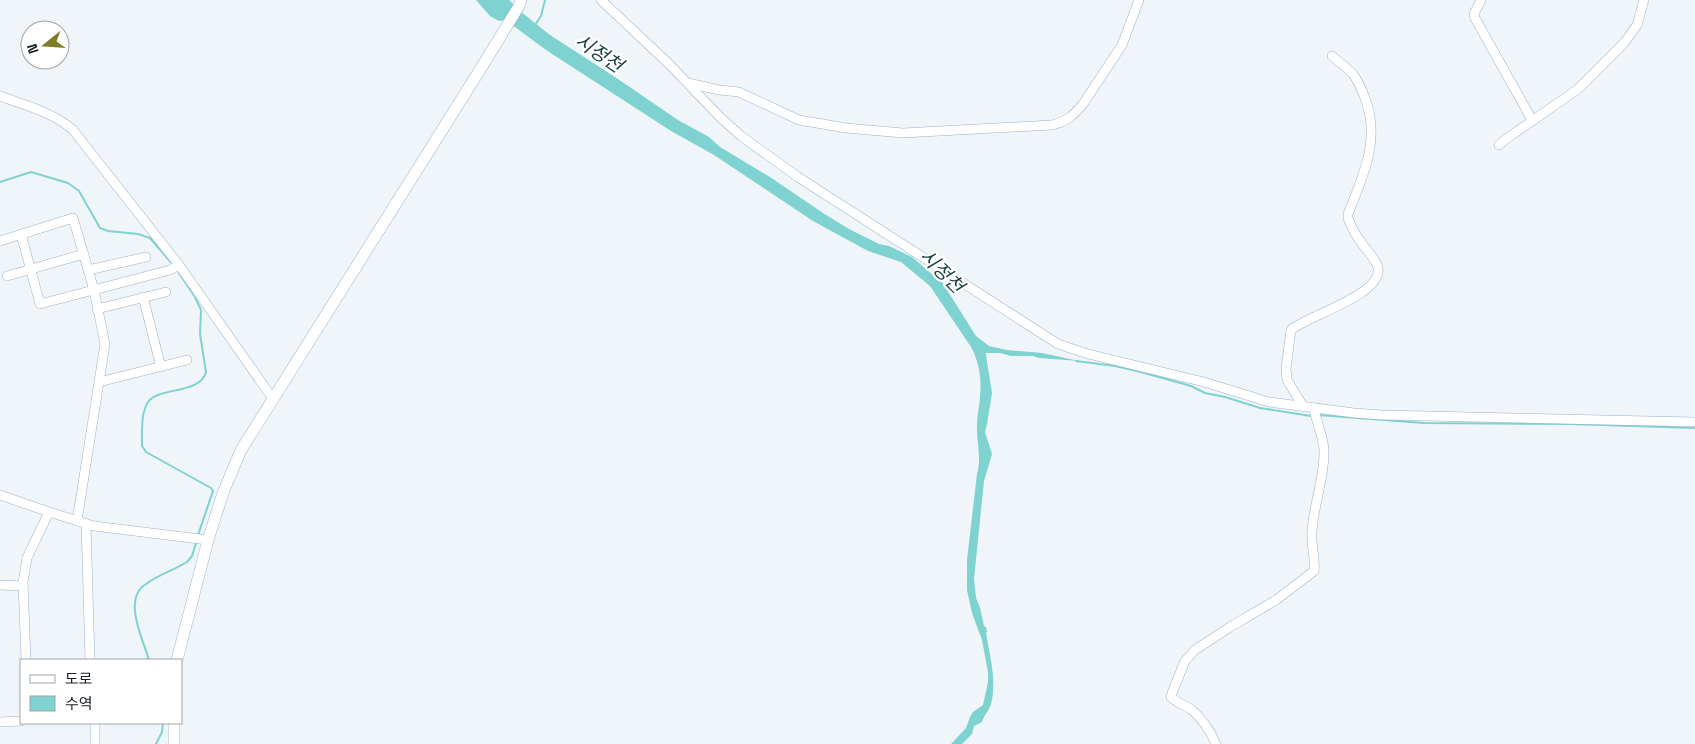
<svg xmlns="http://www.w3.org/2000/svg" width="1695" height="744" font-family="'Space Grotesk','Noto Sans KR',sans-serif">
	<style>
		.water { fill: #7ed2cf }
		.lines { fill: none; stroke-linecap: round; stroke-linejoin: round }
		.stream { stroke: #7ed2cf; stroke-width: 2 }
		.minor-casing { stroke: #99b2cc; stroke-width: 10 }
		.major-casing { stroke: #99b2cc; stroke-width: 12 }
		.minor { stroke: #fff; stroke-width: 9 }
		.major { stroke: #fff; stroke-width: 11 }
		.labels { text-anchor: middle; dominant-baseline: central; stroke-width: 4.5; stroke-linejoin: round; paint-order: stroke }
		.water-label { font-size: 19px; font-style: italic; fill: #173f3e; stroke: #fff }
	</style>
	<rect width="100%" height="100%" fill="#f0f5fa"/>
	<g class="water">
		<polygon points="476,0 509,0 514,5 505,20 499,21 490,16"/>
		<path d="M520 11 550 35 615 77 678 120 709 137 720 147 773 179 826 215 849 229 879 244 889 246 912 257 933 275 940 279 976 336 989 346 1007 350 1042 353 1079 361 1039 358 1033 356H1011L1000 353H986V355L992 393 987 424 985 432 992 454 984 481 974 579 976 598 980 608 984 626 986 627 987 632 986 633C990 657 997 681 991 704 989 711 984 715 982 722L974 726 972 734 962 744H951L966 728 970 717 973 712 983 705 988 682V672L982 640 972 613 967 590V560L977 474C982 457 976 441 977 423 977 414 980 405 980 396 982 380 979 361 971 347L930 286 901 262 868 251 813 221 714 155 671 131 546 50 511 24Z"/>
	</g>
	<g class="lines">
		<g class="stream">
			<polyline points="535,25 541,16 545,0"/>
			<polyline points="0,182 31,172 68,183 79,191 100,228 108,231 138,234 150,238 174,266"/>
			<path d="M177 270 195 297 201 310 200 334 206 372C201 394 158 387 148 402 141 413 142 430 142 442V446L146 452 211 488 213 491 198 535"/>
			<polyline points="1076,361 1115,366 1141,372 1191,386 1205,393 1225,397 1260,408 1311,416"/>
			<polyline points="1318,415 1424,423 1570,424 1695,428"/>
			<path d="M149 660C143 639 122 599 146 584 158 575 174 570 187 562L192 556 196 543"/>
			<polyline points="156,744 162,732 163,723"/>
		</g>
		<defs>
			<g id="minor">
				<polyline points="601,0 669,64 721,118 741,136 798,177 1058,344 1088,354 1204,382 1269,402 1354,413 1382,415 1695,422"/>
				<polyline points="1481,0 1474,14 1475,18 1532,120"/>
				<path d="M688 83 719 90 739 92 799 120 846 128 903 133 1052 125C1066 122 1074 115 1083 104L1122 45 1139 0"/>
				<path d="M0 96C24 105 53 112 73 130L179 265 273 399"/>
				<polyline points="1499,145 1506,139 1578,89 1625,42 1637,25 1644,0"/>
				<polyline points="21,234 40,304 170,270 179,265"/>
				<polyline points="0,241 73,218 94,290 105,344 77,521"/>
				<polyline points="88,270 146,257"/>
				<polyline points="7,276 84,254"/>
				<polyline points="143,297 161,367"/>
				<polyline points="97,309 166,292"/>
				<polyline points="99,382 187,360"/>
				<path d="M1303 406 1287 380 1286 368 1291 330C1306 316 1384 295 1378 267 1375 258 1366 250 1361 242 1355 235 1351 226 1348 218V214C1363 176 1381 139 1365 98 1362 90 1358 81 1353 74 1347 68 1339 62 1332 56"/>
				<polyline points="0,495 49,512 94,526 208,540"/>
				<polyline points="86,524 90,660"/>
				<polyline points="0,585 23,586"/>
				<polyline points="26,660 23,583 27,558 49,512"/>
				<polyline points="0,722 21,721"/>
				<polyline points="95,723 95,744"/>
				<path d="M1216 744C1211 732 1202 719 1192 710 1185 705 1177 703 1171 697L1172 693 1185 661 1195 650 1230 627 1276 600 1314 571C1316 564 1311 544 1312 533 1313 505 1325 478 1324 450 1323 435 1316 422 1314 408"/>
			</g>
			<g id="major">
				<polyline points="177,660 208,540 223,493 241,450 483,65 519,6 521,0"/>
				<polyline points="174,723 174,744"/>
			</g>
		</defs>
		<use href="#minor" class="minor-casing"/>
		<use href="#major" class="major-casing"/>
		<use href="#minor" class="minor"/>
		<use href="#major" class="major"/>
	</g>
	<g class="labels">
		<g class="water-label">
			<text transform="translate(599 53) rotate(34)">시정천</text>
			<text transform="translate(942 271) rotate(45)">시정천</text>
		</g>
	</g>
	<rect x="20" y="659" width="162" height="65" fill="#ffffff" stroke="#a1a4a8"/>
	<rect x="30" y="675" width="25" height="8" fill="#ffffff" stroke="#a1a4a8"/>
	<text x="65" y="684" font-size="15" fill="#131c26">도로</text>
	<rect x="30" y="696" width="25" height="15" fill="#7ed2cf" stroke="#a1a4a8"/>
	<text x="65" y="709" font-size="15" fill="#131c26">수역</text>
	<g transform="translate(45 45) rotate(253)"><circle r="24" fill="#ffffff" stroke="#a1a4a8"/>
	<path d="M0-4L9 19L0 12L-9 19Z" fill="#7e7c24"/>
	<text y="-8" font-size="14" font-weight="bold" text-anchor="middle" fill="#131c26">N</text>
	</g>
</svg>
